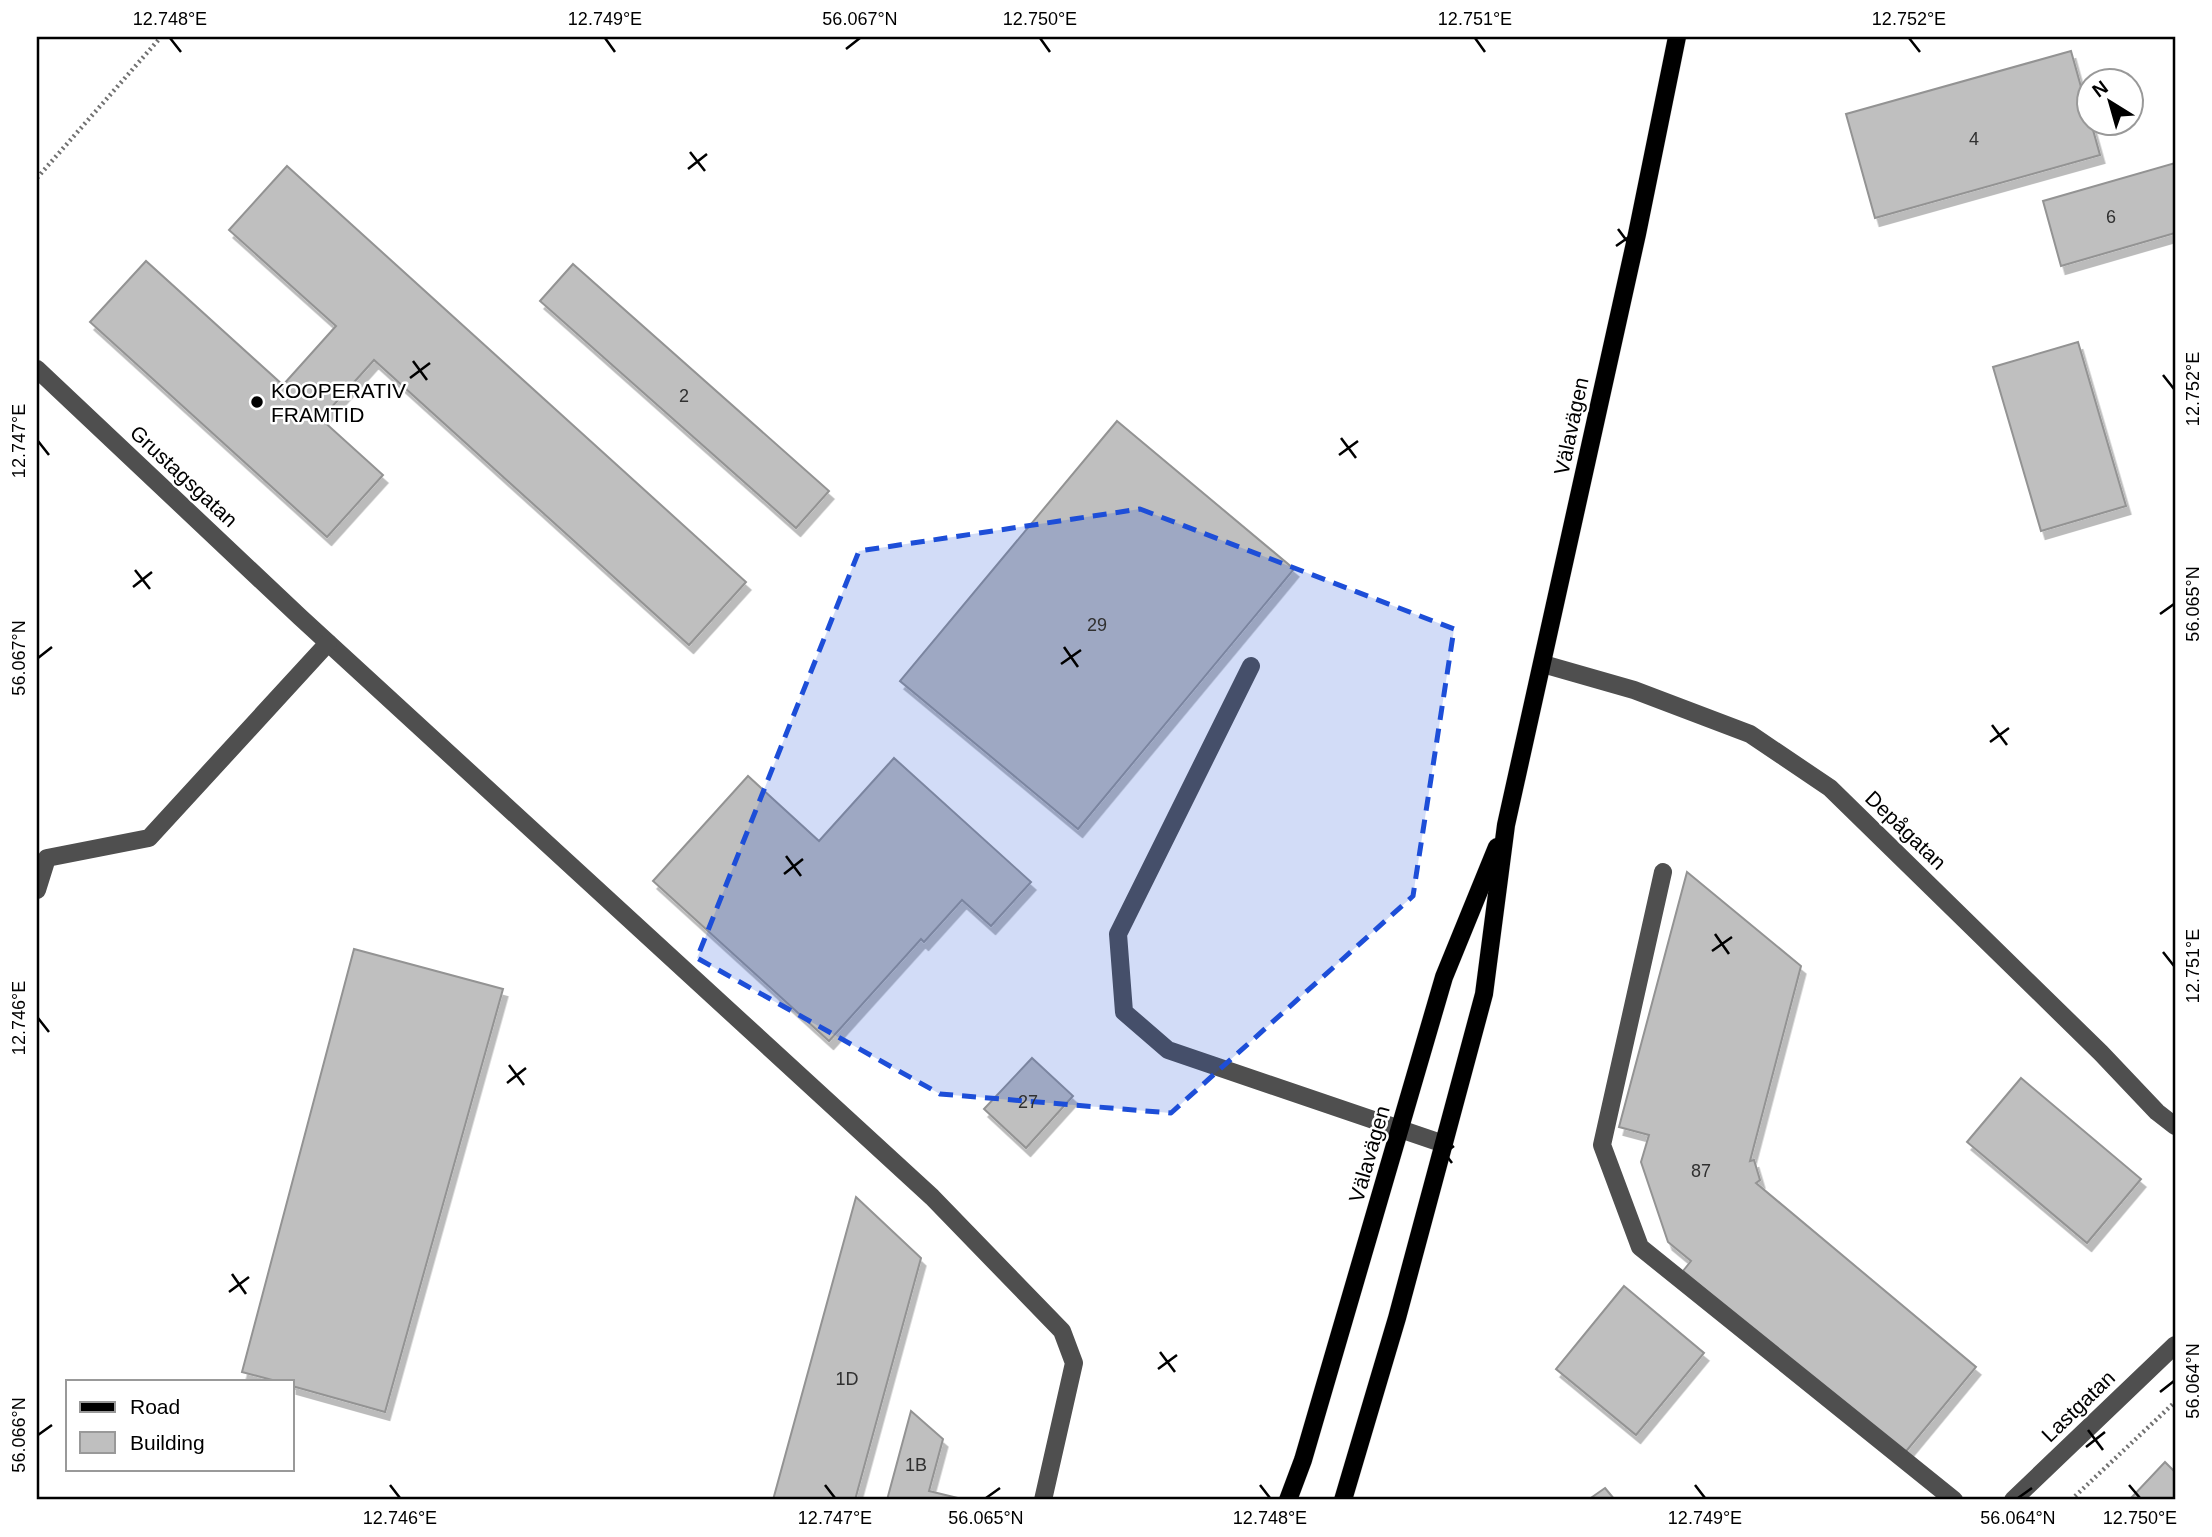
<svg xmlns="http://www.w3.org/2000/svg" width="2212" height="1537" font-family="Helvetica,sans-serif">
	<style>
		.building { fill: #bfbfbf; stroke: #939393; stroke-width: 2; filter: url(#shadow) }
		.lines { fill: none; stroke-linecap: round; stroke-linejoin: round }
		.major-casing { stroke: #dbdbdb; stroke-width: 19 }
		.path { stroke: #717171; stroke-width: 4.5; stroke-dasharray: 2 3.5; stroke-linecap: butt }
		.minor { stroke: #4f4f4f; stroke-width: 18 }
		.major { stroke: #000; stroke-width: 18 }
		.marked { fill: #1d4ed8; fill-opacity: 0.2; stroke: #1d4ed8; stroke-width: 5; stroke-dasharray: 14 9; stroke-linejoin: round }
		.ticks { fill: none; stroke: #000; stroke-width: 2.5 }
		.poi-dot { fill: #000; stroke: #fff; stroke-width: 2.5 }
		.labels { text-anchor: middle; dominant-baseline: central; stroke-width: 5; stroke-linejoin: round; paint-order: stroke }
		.number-label { font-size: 18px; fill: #303030 }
		.poi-label { font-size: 21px; fill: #000; stroke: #fff; text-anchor: start }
		.street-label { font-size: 21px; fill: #000; stroke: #fff }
		.neatline { fill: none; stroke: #000; stroke-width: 2.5 }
		.ticks-label { font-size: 18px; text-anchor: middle; fill: #000 }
	</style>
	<defs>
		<filter id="shadow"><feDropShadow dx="4.5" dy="8" stdDeviation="0" flood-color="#0004"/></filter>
	</defs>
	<rect width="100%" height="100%" fill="#fff"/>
	<g class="building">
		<polygon points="2071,51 2100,155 1875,218 1846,114"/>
		<polygon points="2175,163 2175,233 2061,266 2043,201"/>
		<polygon points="287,166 746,582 689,645 374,360 321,419 383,475 327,537 90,322 146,261 283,385 336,326 229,230"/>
		<polygon points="573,264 829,491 796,528 540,301"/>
		<polygon points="2078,342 2126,506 2041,531 1993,367"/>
		<polygon points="1117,421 1294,569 1078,829 900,681"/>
		<polygon points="894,758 1031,882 991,926 962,900 924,942 921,939 829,1041 653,881 748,776 819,841"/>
		<polygon points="1687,872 1801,966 1750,1161 1754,1160 1760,1180 1756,1183 1976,1367 1903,1455 1683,1271 1691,1261 1668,1242 1641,1162 1649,1135 1619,1127"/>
		<polygon points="354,949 503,989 385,1412 292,1386 292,1381 276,1381 242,1372"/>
		<polygon points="1032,1058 1073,1096 1026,1148 984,1109"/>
		<polygon points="2021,1078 2141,1179 2087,1243 1967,1142"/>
		<polygon points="856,1197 921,1258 855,1500 773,1500"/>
		<polygon points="1624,1286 1704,1353 1636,1435 1556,1369"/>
		<polygon points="911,1411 943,1439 929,1491 966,1500 887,1500"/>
		<polygon points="2165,1462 2175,1472 2175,1500 2134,1500 2131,1498"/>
		<polygon points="1605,1488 1615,1500 1588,1500"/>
	</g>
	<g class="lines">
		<defs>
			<g id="major">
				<polyline points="1288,1500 1303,1460 1444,977 1497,847"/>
				<polyline points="1343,1500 1397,1318 1484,994 1506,825 1637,234 1677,37"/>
			</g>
		</defs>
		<use href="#major" class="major-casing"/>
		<g class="path">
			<polyline points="37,178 161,37"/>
			<polyline points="2071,1500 2175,1402"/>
		</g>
		<g class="minor">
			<polyline points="37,369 300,617 932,1197 1062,1331 1074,1363 1043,1500"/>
			<polyline points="1543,664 1634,690 1750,734 1830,788 2101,1053 2157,1112 2175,1126"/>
			<polyline points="1251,666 1118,934 1124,1012 1168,1050 1444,1144"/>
			<polyline points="1663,872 1602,1145 1640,1247 1954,1500"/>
			<polyline points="37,890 47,858 149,838 328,643"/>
			<polyline points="2013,1500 2175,1345"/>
		</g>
		<use href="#major" class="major"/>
	</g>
	<path class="marked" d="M1140 509 1454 629 1413 896 1171 1113 940 1094 697 958 859 551Z"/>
	<path class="ticks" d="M170 38 181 52M605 38 615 52M1040 38 1050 52M1475 38 1485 52M1909 38 1920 52M846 49 860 38M690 152 705 171M688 169 707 154M1618 229 1633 249M1616 246 1636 232M413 361 427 380M2163 375 2174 389M410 378 430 363M1341 438 1356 458M38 441 49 455M1339 455 1358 441M135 570 150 589M133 587 152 572M2160 614 2174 604M1064 647 1078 667M38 658 52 647M1061 664 1081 650M1992 725 2007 745M1990 742 2009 728M786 856 801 876M784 874 803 859M1715 934 1729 954M1712 951 1732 937M2163 952 2174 966M38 1018 49 1032M509 1065 524 1085M507 1083 526 1068M1437 1143 1452 1163M1435 1160 1454 1146M232 1274 246 1294M229 1292 249 1277M1160 1352 1175 1372M1158 1369 1177 1355M2160 1392 2174 1381M2088 1430 2103 1450M38 1435 52 1425M2086 1447 2105 1432M390 1485 400 1498M825 1485 835 1498M1260 1485 1270 1498M1695 1485 1705 1498M2129 1485 2140 1498M986 1498 1000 1488M2018 1498 2032 1488"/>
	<circle class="poi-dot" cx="257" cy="402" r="7"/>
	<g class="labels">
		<g class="number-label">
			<text x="1974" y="139">4</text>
			<text x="2111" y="217">6</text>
			<text x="684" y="396">2</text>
			<text x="1097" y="625">29</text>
			<text x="1028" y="1102">27</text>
			<text x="1701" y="1171">87</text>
			<text x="847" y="1379">1D</text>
			<text x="916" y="1465">1B</text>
		</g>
		<g class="poi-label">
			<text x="271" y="390">KOOPERATIV<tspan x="271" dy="24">FRAMTID</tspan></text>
		</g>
		<g class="street-label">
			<text transform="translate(1571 426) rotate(-78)">Välavägen</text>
			<text transform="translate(184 476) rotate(43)">Grustagsgatan</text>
			<text transform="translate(1906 830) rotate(44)">Depågatan</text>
			<text transform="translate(1369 1154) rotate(-74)">Välavägen</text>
			<text transform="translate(2078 1406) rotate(-44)">Lastgatan</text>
		</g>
	</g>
	<rect width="2212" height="1537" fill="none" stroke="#ffffff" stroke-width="77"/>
	<rect x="66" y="1380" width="228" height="91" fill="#ffffff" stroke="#999999" stroke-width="2"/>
	<rect x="80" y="1402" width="35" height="10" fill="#000000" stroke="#999999" stroke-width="2"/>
	<text x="130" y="1414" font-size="21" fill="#000000">Road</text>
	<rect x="80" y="1432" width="35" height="21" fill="#bfbfbf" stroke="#999999" stroke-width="2"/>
	<text x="130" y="1450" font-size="21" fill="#000000">Building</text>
	<g transform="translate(2110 102) rotate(323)"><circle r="33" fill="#ffffff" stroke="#999999" stroke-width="2"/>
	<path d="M0-5L12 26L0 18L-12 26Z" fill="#000000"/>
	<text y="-10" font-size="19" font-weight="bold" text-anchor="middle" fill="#000000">N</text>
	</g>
	<rect x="38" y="38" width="2136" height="1460" class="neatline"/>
	<g class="ticks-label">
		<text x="170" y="25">12.748°E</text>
		<text x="605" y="25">12.749°E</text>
		<text x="860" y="25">56.067°N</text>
		<text x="1040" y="25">12.750°E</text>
		<text x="1475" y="25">12.751°E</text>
		<text x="1909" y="25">12.752°E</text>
		<text transform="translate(2193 389) rotate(-90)" y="6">12.752°E</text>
		<text transform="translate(19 441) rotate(-90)" y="6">12.747°E</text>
		<text transform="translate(2193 604) rotate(-90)" y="6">56.065°N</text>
		<text transform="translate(19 658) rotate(-90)" y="6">56.067°N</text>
		<text transform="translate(2193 966) rotate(-90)" y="6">12.751°E</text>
		<text transform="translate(19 1018) rotate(-90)" y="6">12.746°E</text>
		<text transform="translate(2193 1381) rotate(-90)" y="6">56.064°N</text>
		<text transform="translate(19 1435) rotate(-90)" y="6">56.066°N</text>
		<text x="400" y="1524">12.746°E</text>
		<text x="835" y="1524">12.747°E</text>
		<text x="986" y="1524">56.065°N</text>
		<text x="1270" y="1524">12.748°E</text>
		<text x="1705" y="1524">12.749°E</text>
		<text x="2018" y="1524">56.064°N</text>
		<text x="2140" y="1524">12.750°E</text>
	</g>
</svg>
